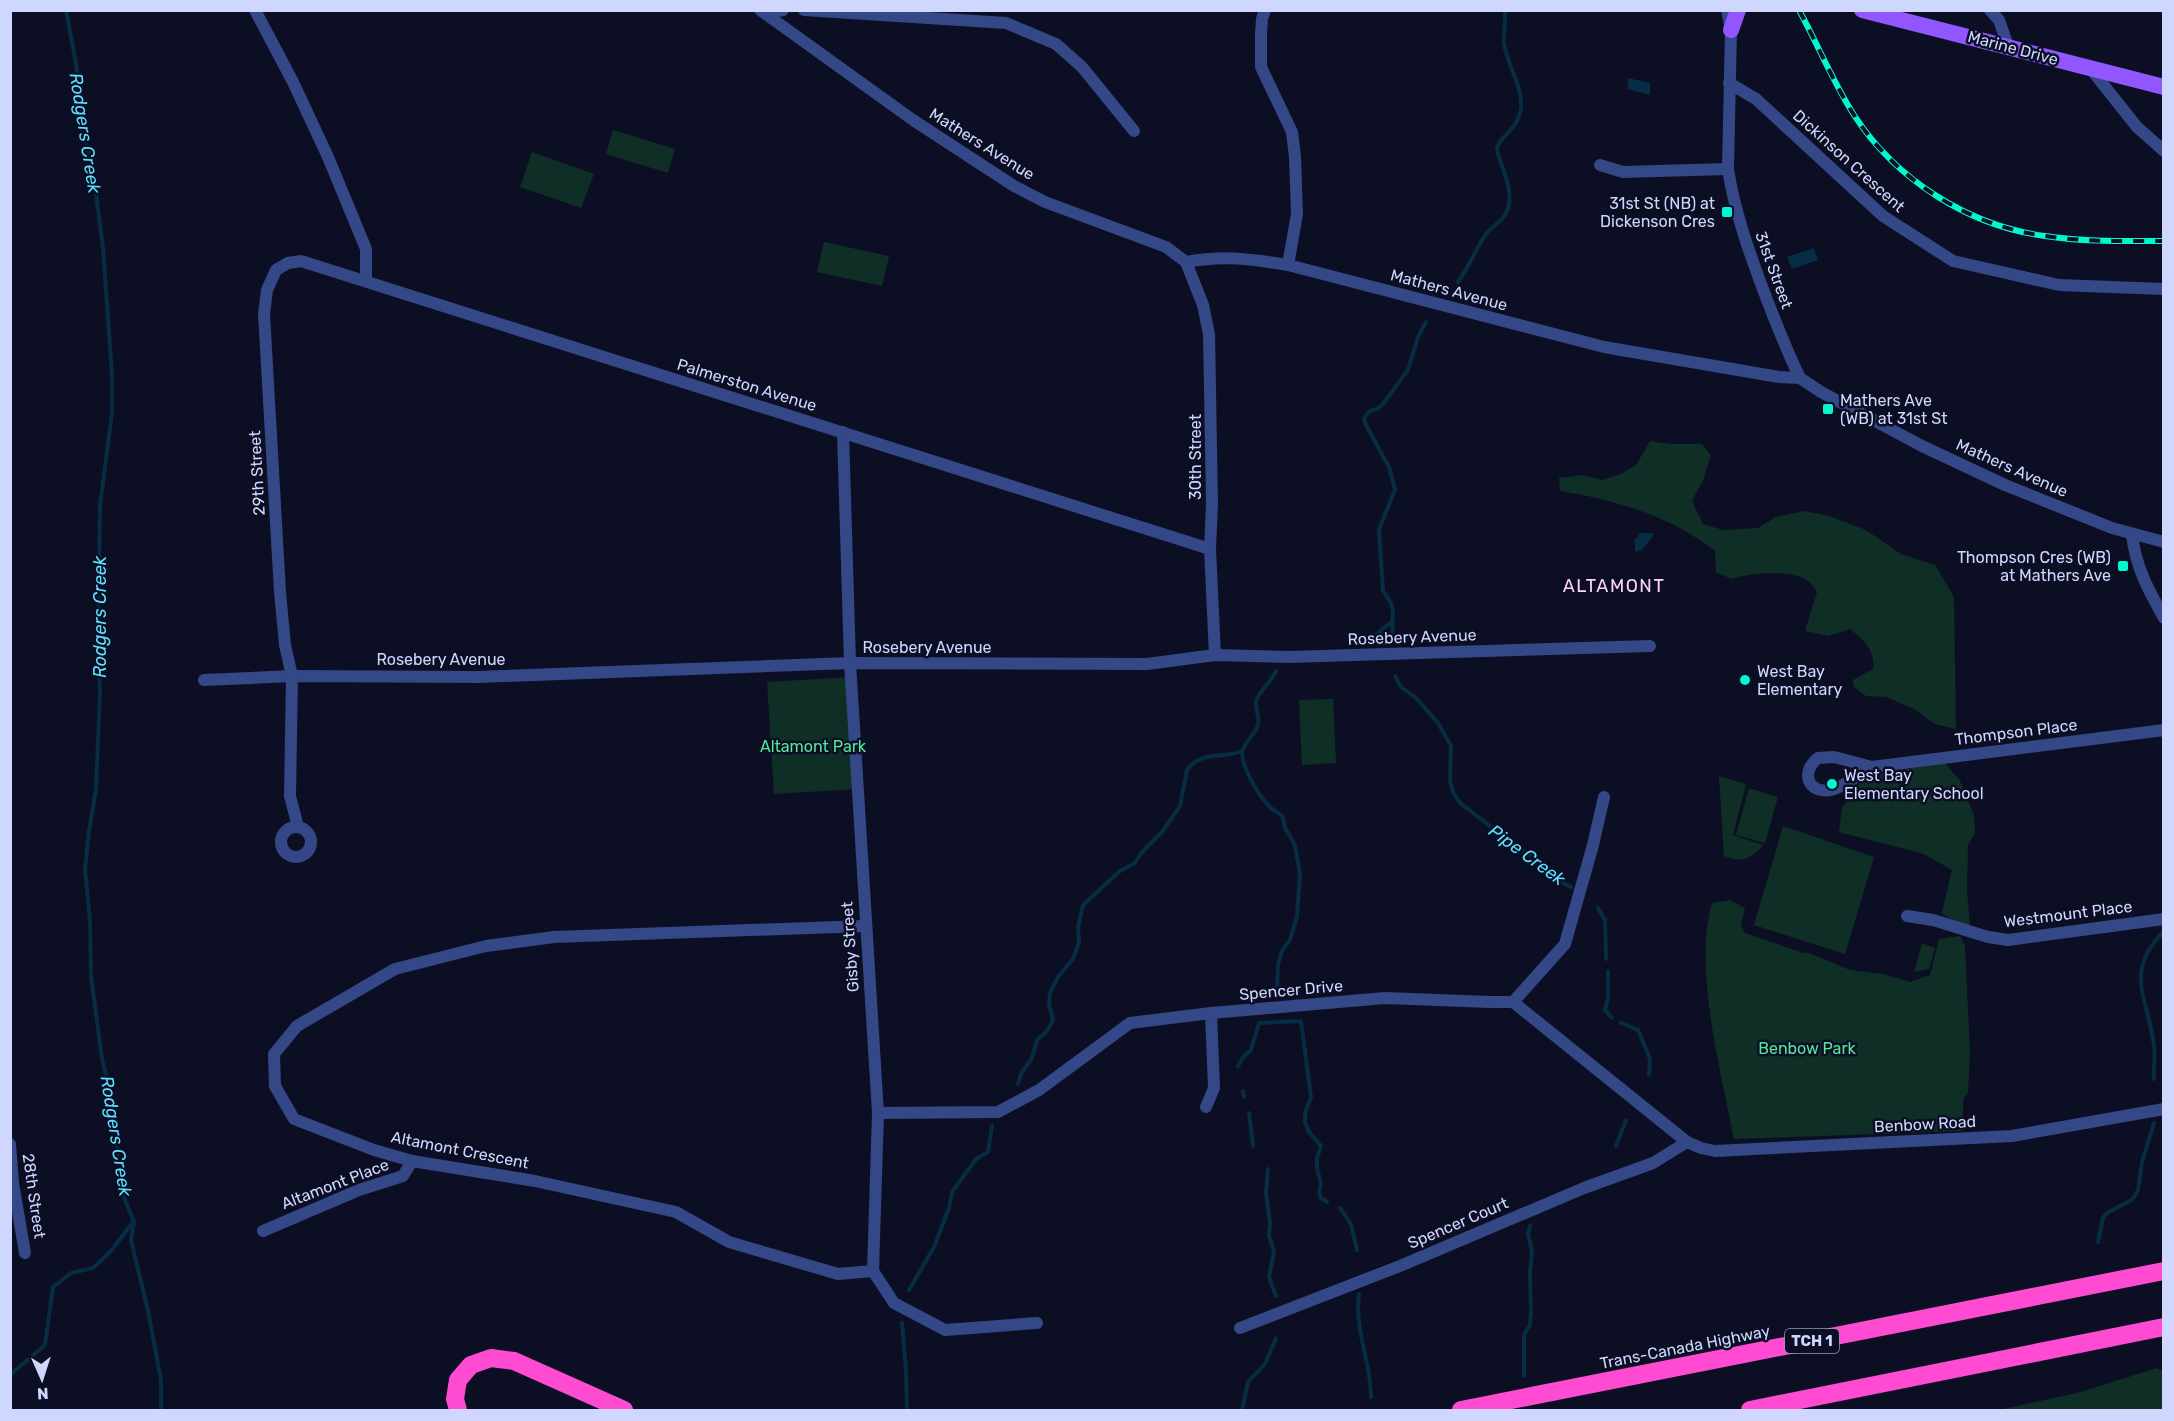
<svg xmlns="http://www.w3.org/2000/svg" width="2174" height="1421" font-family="Rubik,sans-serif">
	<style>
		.green { fill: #0f2e25 }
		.water { fill: #062d43 }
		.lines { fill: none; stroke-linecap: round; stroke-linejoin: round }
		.stream { stroke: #062d43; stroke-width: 4 }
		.minor { stroke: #344786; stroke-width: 12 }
		.major { stroke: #9256ff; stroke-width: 16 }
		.highway { stroke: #ff4ad2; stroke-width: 18 }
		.rail-casing { stroke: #00facf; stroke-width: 6 }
		.rail { stroke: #0c0f24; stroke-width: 4; stroke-dasharray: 11; stroke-linecap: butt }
		.poi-dot { fill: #00facf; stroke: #0c0f24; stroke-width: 2 }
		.labels { text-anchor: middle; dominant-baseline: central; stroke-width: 5; stroke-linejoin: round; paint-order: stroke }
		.shield { fill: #0c0f24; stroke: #949bbd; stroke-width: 1.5 }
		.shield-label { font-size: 15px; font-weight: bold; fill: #cfd7ff }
		.street-label { font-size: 16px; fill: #cfd7ff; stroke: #0c0f24 }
		.poi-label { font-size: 16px; fill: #cfd7ff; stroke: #0c0f24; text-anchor: start }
		.park-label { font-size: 16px; fill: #53e79a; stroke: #0c0f24 }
		.water-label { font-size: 18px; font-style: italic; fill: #5de0ff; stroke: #0c0f24 }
		.neighbourhood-label { font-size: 18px; letter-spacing: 1.5px; fill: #ffd1fb; stroke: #0c0f24 }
	</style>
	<rect width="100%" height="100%" fill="#0c0f24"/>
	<g class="green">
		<polygon points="613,130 675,149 668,173 606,154"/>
		<polygon points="532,152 594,174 581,208 520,187"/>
		<polygon points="824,242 889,256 882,286 817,272"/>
		<path d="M1650 441 1670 444H1702L1711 455 1704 478 1692 501 1703 524 1723 530 1758 528 1776 517 1804 511 1829 516 1866 530 1901 554 1935 565 1954 597 1956 729 1935 724 1914 709 1886 697 1866 696 1854 687 1853 680 1873 669C1876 651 1863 639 1850 629L1828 636 1805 631 1817 592C1815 588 1811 583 1808 581 1791 569 1750 573 1731 579L1716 572 1715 551C1671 516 1615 500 1560 491L1559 478 1582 475 1602 480 1621 474 1636 465Z"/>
		<polygon points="851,677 858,789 774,794 767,682"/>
		<polygon points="1333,699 1336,763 1302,765 1299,700"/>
		<polygon points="1945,763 1960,781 1974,815 1975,833 1968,845 1967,892 1970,925 1957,924 1942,913 1952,870 1924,854 1839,832 1842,808 1860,782 1880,773"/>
		<path d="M1719 776 1746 784 1733 835 1763 845C1753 859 1740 863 1724 856Z"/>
		<polygon points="1749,788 1778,797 1765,843 1736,835"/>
		<polygon points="1783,826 1874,857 1845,954 1754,925"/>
		<path d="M1730 900 1745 908 1741 925 1745 933 1803 953H1809L1850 970 1883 974 1910 982 1930 975 1939 939 1960 936 1965 946 1970 1053 1968 1092 1963 1100V1131L1734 1139C1721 1072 1693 967 1712 903Z"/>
		<polygon points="1922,943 1935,948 1929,969 1914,972"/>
		<polygon points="2157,1368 2163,1371 2163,1410 1999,1410 2077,1393"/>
	</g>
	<g class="water">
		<polygon points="1628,78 1650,83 1650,95 1628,89"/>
		<polygon points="1814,248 1818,260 1792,269 1787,257"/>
		<polygon points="1639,533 1652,533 1654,535 1643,549 1637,552 1635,551 1635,539 1638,537"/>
	</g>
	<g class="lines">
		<g class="stream">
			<polyline points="66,10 76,64 86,144 92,163 103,248 112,375 112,412 100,506 98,653 100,691 96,789 89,831 85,869 90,921 91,976 102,1059 114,1108 120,1188 134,1222 131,1240 148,1311 161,1380 161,1410"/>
			<path d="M1458 282C1469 267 1475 250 1486 234 1491 227 1500 223 1505 215 1509 208 1510 199 1509 192 1509 180 1496 154 1497 148 1500 136 1518 129 1521 109 1523 85 1507 66 1504 43 1503 32 1506 21 1505 10"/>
			<polyline points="1392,641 1393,611 1391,603 1383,591 1379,529 1395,490 1389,467 1366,425 1364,418 1370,411 1377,409 1383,404 1402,378 1408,370 1418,337 1426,322"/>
			<path d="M1363 644C1374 638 1381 629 1392 622"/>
			<path d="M1276 671C1271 683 1259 690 1256 702 1255 710 1260 717 1258 725 1255 734 1247 740 1243 749 1238 762 1259 796 1269 806 1273 811 1279 812 1283 817L1285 828 1295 845 1300 874 1297 916 1290 940 1282 951 1278 964 1277 993"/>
			<polyline points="1395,676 1401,687 1416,698 1438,723 1451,746 1450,781 1453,792 1460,803 1499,833 1504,841 1541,861 1565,884 1571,887"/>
			<polyline points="1598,908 1605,920 1606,959"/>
			<polyline points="1608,971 1608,997 1605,1010 1612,1018"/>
			<polyline points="1621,1023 1638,1030 1650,1059 1649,1075"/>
			<polyline points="1238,1066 1244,1056 1251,1050 1259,1023 1301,1021 1311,1097 1305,1113 1305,1122 1309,1132 1321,1146 1317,1158 1317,1168 1321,1184 1319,1193 1321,1198 1327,1202"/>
			<path d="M2154 1079C2153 1068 2156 1057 2154 1046 2148 997 2123 973 2164 931"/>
			<path d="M1018 1084 1021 1074 1032 1058 1037 1040 1047 1031 1053 1020 1049 1004 1050 993 1058 977 1073 959 1079 942 1078 928 1083 905 1120 871 1135 863 1142 852 1162 832 1180 806 1187 770C1201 750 1224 759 1242 751"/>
			<polyline points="1243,1091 1244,1097"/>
			<polyline points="1249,1113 1253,1146"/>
			<polyline points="1616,1146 1626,1120"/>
			<polyline points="1268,1169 1266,1192 1270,1224 1269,1236 1274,1251 1269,1277 1276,1296"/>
			<polyline points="1340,1208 1351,1224 1357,1250"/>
			<polyline points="2098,1242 2103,1218 2107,1213 2133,1199 2138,1190 2142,1162 2154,1123"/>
			<polyline points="909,1290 934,1247 949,1208 952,1192 976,1159 988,1152 992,1126"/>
			<path d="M1359 1294C1354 1329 1371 1362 1371 1397"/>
			<polyline points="902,1323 906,1370 907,1410"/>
			<polyline points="10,1375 45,1345 53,1287 71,1273 93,1268 111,1251 133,1222"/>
			<polyline points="1524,1376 1524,1335 1530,1325 1531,1311 1530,1274 1532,1251 1528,1234 1530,1226"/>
			<polyline points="1242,1410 1248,1382 1265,1364 1276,1338"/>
		</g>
		<g class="minor">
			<polyline points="255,10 293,82 328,157 366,249 366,281"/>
			<path d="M760 10 913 120 1014 186 1045 202 1166 247 1186 262C1224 255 1250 259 1288 265L1604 347 1779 377 1800 378 1821 392 1922 446 2005 485 2112 528 2164 542"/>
			<polyline points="804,10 1006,23 1056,44 1082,67 1134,131"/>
			<polyline points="1265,10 1262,19 1261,33 1261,67 1292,132 1295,157 1297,214 1288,265"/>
			<path d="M1727 10 1731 30 1728 169C1734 208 1747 246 1761 284 1773 316 1785 347 1800 378"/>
			<polyline points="1990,10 1999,20 2008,46"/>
			<polyline points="766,13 783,10"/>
			<polyline points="2090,68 2137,127 2164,151"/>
			<polyline points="1729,83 1756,99 1883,216 1953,261 2059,285 2164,289"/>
			<polyline points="1600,165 1623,172 1728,169"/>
			<polyline points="1186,262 1203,305 1209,334 1212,503 1210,549 1215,655"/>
			<polyline points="843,432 850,663 878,1113 873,1271 894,1303 945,1330 1037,1323"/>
			<path d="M2132 535C2136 568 2148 589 2164 618"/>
			<polyline points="204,680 292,676 478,677 850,663 1147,664 1215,655 1289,657 1650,646"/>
			<path d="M1872 767C1859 774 1845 787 1830 790 1808 794 1800 772 1818 758L1834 757 1872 767 2164 730"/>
			<polyline points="298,827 290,796 292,676 285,645 280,592 264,314 267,290 276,270 288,263 301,261 1210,549"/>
			<circle cx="296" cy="842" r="15"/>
			<polyline points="1907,916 1933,920 1988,937 2008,940 2164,919"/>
			<polyline points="865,926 554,937 486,946 395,969 297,1026 274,1054 275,1086 294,1119 374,1150 412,1161 535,1181 676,1212 729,1242 838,1274 873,1271"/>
			<polyline points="1513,1002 1565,944 1593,845 1604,797"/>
			<polyline points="1206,1107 1214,1088 1211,1013"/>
			<polyline points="878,1113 998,1112 1039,1090 1130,1023 1211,1013 1385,998 1490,1002 1513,1002 1687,1142 1701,1148 1715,1151 2012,1136 2164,1109"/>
			<polyline points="10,1144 13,1183 25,1253"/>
			<polyline points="263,1231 359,1190 403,1176 412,1161"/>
			<polyline points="1240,1328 1400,1266 1584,1188 1653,1163 1687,1142"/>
		</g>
		<g class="major">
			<polyline points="1862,10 2164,87"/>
			<polyline points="1731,30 1738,10"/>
		</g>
		<g class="highway">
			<polyline points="458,1410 455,1399 458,1380 471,1365 491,1358 514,1361 624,1410"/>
			<polyline points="1461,1410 2164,1271"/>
			<polyline points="1750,1410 2164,1327"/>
		</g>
		<defs>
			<path id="rail" d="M1799 10C1818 45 1833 82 1854 115 1896 180 1969 226 2045 236 2084 242 2124 241 2164 241"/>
		</defs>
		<use href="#rail" class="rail-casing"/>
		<use href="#rail" class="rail"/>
	</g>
	<g class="poi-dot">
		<rect x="1721" y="206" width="12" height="12" rx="3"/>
		<rect x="1822" y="403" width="12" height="12" rx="3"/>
		<rect x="2117" y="560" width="12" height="12" rx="3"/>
		<circle cx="1745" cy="680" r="6"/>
		<circle cx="1832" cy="784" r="6"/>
	</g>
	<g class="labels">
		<rect class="shield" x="1785" y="1329" width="54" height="24" rx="4.5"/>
		<g class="shield-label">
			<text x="1812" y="1341">TCH 1</text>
		</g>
		<g class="street-label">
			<text transform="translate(2013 48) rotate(15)">Marine Drive</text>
			<text transform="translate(982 144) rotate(32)">Mathers Avenue</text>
			<text transform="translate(1849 161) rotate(42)">Dickinson Crescent</text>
			<text transform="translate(1774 270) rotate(70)">31st Street</text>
			<text transform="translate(1449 290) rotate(15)">Mathers Avenue</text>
			<text transform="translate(747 385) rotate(17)">Palmerston Avenue</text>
			<text transform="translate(1195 457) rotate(-90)">30th Street</text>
			<text transform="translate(2012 468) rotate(24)">Mathers Avenue</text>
			<text transform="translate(257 473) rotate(-93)">29th Street</text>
			<text transform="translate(1412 637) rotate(-2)">Rosebery Avenue</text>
			<text x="927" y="647">Rosebery Avenue</text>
			<text x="441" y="659">Rosebery Avenue</text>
			<text transform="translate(2016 732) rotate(-7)">Thompson Place</text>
			<text transform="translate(2068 914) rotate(-7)">Westmount Place</text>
			<text transform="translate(850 947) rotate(-94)">Gisby Street</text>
			<text transform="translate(1291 990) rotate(-5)">Spencer Drive</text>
			<text transform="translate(1925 1124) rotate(-3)">Benbow Road</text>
			<text transform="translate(460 1150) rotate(11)">Altamont Crescent</text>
			<text transform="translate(335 1184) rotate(-21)">Altamont Place</text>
			<text transform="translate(34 1196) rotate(82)">28th Street</text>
			<text transform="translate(1458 1223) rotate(-23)">Spencer Court</text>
			<text transform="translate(1685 1347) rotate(-11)">Trans-Canada Highway</text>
		</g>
		<g class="poi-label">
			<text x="1715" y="203" text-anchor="end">31st St (NB) at<tspan x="1715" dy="18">Dickenson Cres</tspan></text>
			<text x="1840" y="400">Mathers Ave<tspan x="1840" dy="18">(WB) at 31st St</tspan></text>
			<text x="2111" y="557" text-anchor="end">Thompson Cres (WB)<tspan x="2111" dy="18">at Mathers Ave</tspan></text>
			<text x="1757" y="671">West Bay<tspan x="1757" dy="18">Elementary</tspan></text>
			<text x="1844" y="775">West Bay<tspan x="1844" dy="18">Elementary School</tspan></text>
		</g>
		<g class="park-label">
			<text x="813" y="746">Altamont Park</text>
			<text x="1807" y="1048">Benbow Park</text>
		</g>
		<g class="water-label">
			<text transform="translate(85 133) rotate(81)">Rodgers Creek</text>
			<text transform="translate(100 617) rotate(-90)">Rodgers Creek</text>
			<text transform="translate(1527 855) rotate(36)">Pipe Creek</text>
			<text transform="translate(116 1136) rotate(81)">Rodgers Creek</text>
		</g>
		<g class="neighbourhood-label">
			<text x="1614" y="586">ALTAMONT</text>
		</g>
	</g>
	<rect width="2174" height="1421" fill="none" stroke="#cfd7ff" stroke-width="24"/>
	<g transform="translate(42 1379) rotate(177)" stroke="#0c0f24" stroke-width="4.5" paint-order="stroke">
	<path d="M0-4.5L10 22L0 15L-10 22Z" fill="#cfd7ff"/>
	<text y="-9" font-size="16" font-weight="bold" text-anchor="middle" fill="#cfd7ff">N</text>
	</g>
</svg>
